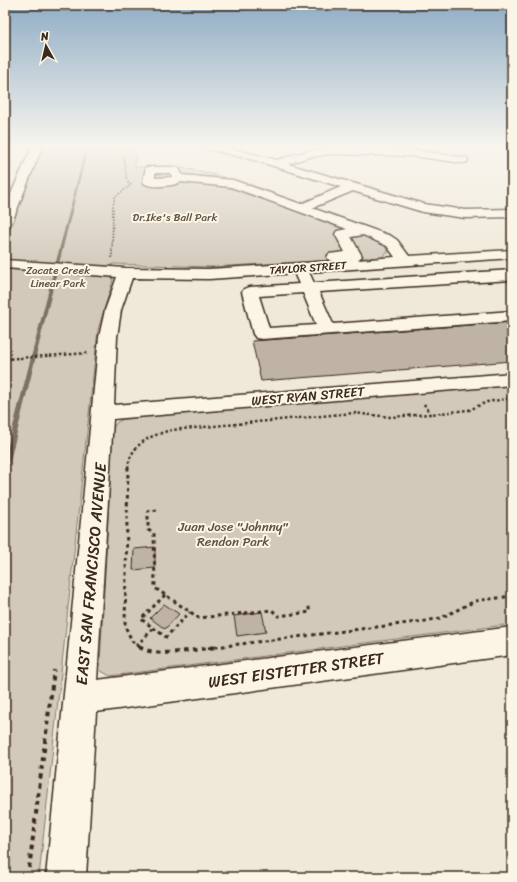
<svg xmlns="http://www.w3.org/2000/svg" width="517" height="882" font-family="Sriracha,sans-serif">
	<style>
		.green { fill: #d2c9ba; stroke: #867a6c }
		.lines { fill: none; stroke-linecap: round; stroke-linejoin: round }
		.stream { fill: #7e7163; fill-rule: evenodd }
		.building { fill: #beb3a4; stroke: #3b2a1e }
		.minor-casing { stroke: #3b2a1e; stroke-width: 3 }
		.path-far3 { stroke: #3b2a1e; stroke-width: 1.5; stroke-dasharray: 1.5 1.5; stroke-linecap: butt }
		.path-far2 { stroke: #3b2a1e; stroke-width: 2.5; stroke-dasharray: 2.5 2.5; stroke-linecap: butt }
		.path-far1 { stroke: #3b2a1e; stroke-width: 3; stroke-dasharray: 3.5 3.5; stroke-linecap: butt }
		.path { stroke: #3b2a1e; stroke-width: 4; stroke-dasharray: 4.5 4.5; stroke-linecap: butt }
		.minor { fill: #fcf5e5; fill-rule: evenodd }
		.labels { text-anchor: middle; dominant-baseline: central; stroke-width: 4; stroke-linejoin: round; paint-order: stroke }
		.far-park-label { font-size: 11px; fill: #615245; stroke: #fcf5e5 }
		.far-street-label { font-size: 11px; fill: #3b2a1e; stroke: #fcf5e5 }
		.street-label { font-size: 13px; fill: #3b2a1e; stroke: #fcf5e5 }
		.park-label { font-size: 13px; fill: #615245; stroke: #fcf5e5 }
		.near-street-label { font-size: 16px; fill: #3b2a1e; stroke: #fcf5e5 }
	</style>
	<rect width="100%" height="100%" fill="#f0e9d9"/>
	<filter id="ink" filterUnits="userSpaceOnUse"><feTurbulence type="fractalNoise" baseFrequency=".025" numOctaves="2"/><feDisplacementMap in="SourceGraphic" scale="8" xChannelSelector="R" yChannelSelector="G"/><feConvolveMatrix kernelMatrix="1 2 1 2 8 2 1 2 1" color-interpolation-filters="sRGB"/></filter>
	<g filter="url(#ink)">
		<g class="green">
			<polygon points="43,147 135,147 135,167 175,167 201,171 223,177 299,204 372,237 384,245 389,253 385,253 383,257 212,267 112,264 113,280 98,330 39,877 5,877 5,241"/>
			<polygon points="512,384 512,624 110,676 101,671 100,664 113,428 117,422 126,418"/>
		</g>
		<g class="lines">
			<polygon class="stream" points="86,147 88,147 8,469 7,471 5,471 5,457"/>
		</g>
		<g class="building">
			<polygon points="512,322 512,361 261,381 252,341"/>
			<polygon points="155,547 155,568 133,570 134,549"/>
			<polygon points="164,604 179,614 165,629 150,618"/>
			<polygon points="262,612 266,632 237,636 234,616"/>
		</g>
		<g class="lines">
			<defs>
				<g id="minor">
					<polygon points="32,147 42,147 12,222 10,225 5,226 5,207"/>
					<path d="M206 147H225L277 160 307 151 329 148 413 150 467 158 468 160 467 162 463 163 413 156 329 154 309 157 288 164 424 204 465 210 512 209V217L465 218 423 212 353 191 312 208 391 236 397 240 409 256 512 250V258L309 272 314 283 512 270V280L319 292 333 324 512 311V321L262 339 256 338 253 334 242 292 244 289 250 287 299 284 295 275 297 273 209 279 132 278 121 310 117 337 114 405 512 373V385L113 419 97 680 512 627V655L96 712 86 877H46L99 337 105 310 117 277 5 268V260L126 268 209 269 334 261 329 260 327 257 329 254 345 252 335 234 337 231 347 229 231 187 181 182C174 186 148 189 143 182L146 167H175L179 168 182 175 233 180 301 204 341 187 254 160 207 149ZM155 173H171L172 177 155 178ZM363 235 387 246 395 257 358 260 362 256 351 237ZM303 293 316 325 269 328 259 296Z"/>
				</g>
			</defs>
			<use href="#minor" class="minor-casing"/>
			<polyline class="path-far3" points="112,258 113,206 115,197 131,185 127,182 124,158 120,147"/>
			<g class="path-far2">
				<polyline points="5,359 88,353"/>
				<polyline points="508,398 512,403"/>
				<polyline points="424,404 430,414"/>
				<path d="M128 468C130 444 151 435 172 430L353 413 390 417 430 414 469 410 487 402 512 398"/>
			</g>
			<g class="path-far1">
				<polyline points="128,467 125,626 132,641 140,648"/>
				<polyline points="157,510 148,511 148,530 154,533 155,588 199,618 272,610 278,616 310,612 308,604"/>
				<polyline points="165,595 141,619 166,637 190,612"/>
				<polyline points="136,646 154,628"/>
				<polyline points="208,648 425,621 441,618 475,601 512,596"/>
			</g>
			<g class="path">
				<path d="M139 647C160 659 193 649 217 647"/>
				<polyline points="28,877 54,670"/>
			</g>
			<use href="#minor" class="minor"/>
		</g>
	</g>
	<linearGradient id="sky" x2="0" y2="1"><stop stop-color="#8facc5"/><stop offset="0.54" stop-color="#f8f5ee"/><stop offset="1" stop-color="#f8f5ee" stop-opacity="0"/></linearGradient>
	<rect width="517" height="271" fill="url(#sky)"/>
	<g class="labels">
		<g class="far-park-label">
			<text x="175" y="217">Dr.Ike's Ball Park</text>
			<text x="58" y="270">Zacate Creek<tspan x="58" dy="13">Linear Park</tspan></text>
		</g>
		<g class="far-street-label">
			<text transform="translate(308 268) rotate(-4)">TAYLOR STREET</text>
		</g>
		<g class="street-label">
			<text transform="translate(308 396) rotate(-5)">WEST RYAN STREET</text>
		</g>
		<g class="park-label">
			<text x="233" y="526">Juan Jose "Johnny"<tspan x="233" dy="15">Rendon Park</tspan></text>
		</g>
		<g class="near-street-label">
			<text transform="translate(91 574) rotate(-85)">EAST SAN FRANCISCO AVENUE</text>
			<text transform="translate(296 670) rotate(-8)">WEST EISTETTER STREET</text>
		</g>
	</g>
	<rect width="517" height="882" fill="none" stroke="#fcf5e5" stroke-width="20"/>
	<rect x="10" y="10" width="497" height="862" fill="none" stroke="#3b2a1e" stroke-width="1.5" filter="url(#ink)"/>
	<g transform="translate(46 46) rotate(352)" stroke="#fcf5e5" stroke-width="3" paint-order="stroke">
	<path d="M0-3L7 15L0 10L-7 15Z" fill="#3b2a1e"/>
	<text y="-6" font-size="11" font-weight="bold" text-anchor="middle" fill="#3b2a1e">N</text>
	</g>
</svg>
